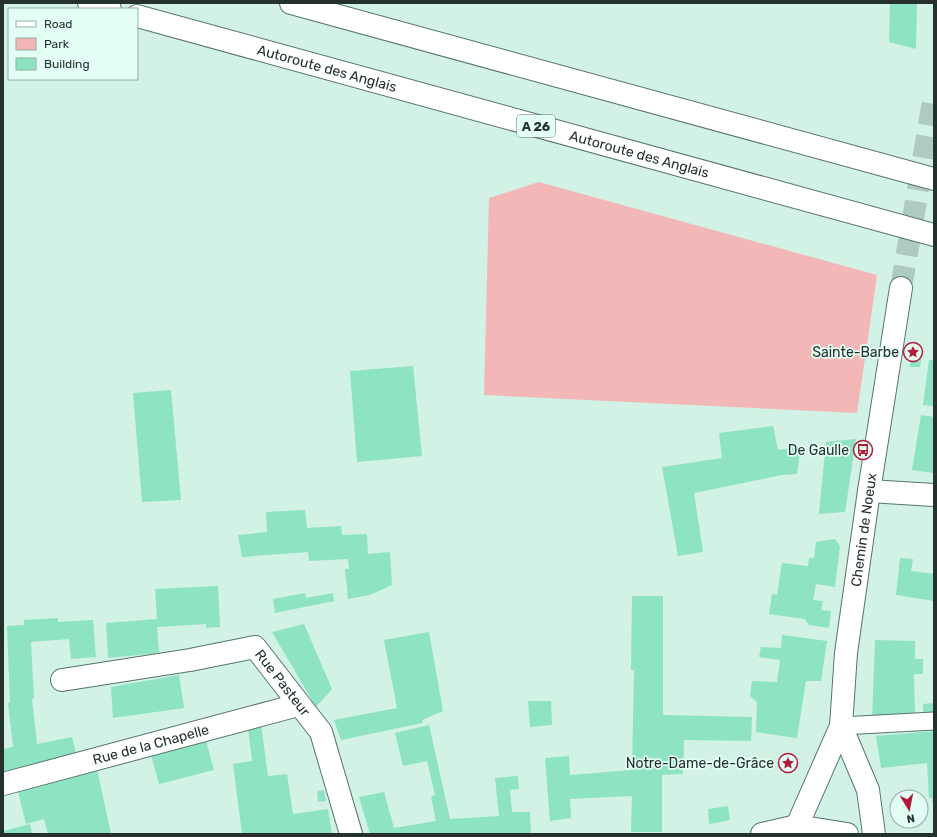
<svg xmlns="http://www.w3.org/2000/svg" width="937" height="837" font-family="Rubik,sans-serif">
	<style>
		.green { fill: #f4b7b8 }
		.building { fill: #8ee3c3 }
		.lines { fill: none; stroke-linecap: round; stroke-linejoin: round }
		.secondary-tunnel { stroke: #aecbbf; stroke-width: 22; stroke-dasharray: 22 11; stroke-linecap: butt }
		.lane-casing { stroke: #577468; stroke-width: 19 }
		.street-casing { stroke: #577468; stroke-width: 24 }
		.secondary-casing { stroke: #577468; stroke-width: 24 }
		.highway-casing { stroke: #577468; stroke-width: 24 }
		.lane { stroke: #fff; stroke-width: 17 }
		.street { stroke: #fff; stroke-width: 22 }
		.secondary { stroke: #fff; stroke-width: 22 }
		.highway { stroke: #fff; stroke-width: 22 }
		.labels { text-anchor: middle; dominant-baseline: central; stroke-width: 3.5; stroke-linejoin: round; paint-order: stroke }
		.shield { fill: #e3fef2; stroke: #5d6e67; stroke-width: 1 }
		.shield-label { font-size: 13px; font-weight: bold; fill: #24312c }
		.street-label { font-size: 14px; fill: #24312c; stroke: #e3fef2 }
		.poi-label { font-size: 14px; fill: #24312c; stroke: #e3fef2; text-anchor: end }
	</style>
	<rect width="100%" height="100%" fill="#d1f2e4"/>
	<polygon class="green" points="539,182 877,275 857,413 484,395 489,198"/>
	<g class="building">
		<polygon points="890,3 917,3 916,49 889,42"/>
		<polygon points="911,358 921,359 920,367 910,367"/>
		<polygon points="929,360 934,360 934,406 923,405"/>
		<polygon points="413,366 422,456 357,462 350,371"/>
		<polygon points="171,390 181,500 142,502 133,393"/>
		<polygon points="921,415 934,417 934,473 912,470"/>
		<polygon points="773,426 778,450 801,446 797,474 782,475 694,493 703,552 678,556 662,467 722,458 719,433"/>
		<polygon points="856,439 845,512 819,514 826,442"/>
		<polygon points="305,510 307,528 341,526 342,535 367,534 368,554 390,552 392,585 370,595 348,599 345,569 349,569 348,559 309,561 308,552 242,557 238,535 267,532 266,512"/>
		<polygon points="835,539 840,546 835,587 816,584 813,600 823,601 821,610 831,611 829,628 809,625 805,619 769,614 772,594 777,595 782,563 808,566 809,558 814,558 816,542"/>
		<polygon points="900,558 913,559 911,571 934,574 934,601 896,595"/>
		<polygon points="218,586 220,627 206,628 206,624 157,627 159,653 108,658 106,623 157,619 155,589"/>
		<polygon points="305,593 306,598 333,593 334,601 275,613 273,599"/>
		<polygon points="632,596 663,596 663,715 752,717 751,741 684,740 683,774 662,775 662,832 631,832 632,796 570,799 571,818 550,821 545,758 569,756 570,775 632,770 634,670 631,670"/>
		<polygon points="58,618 58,622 93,620 96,657 71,659 69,639 31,642 34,699 32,699 37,744 72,737 76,754 3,772 3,749 13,747 8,703 10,703 7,626 24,625 24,620"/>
		<polygon points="304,624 332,689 316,707 272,632"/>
		<polygon points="429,632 443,711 422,720 423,723 341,740 334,720 397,708 384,640"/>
		<polygon points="782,635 827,641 821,681 806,681 797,738 756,732 757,702 750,696 752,681 777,682 780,660 759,657 761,647 781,648"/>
		<polygon points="875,640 915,641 915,659 923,659 923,674 914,674 915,715 872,719"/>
		<polygon points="179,675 184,708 113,718 111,687"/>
		<polygon points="528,701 551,701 552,725 530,727"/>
		<polygon points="934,703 934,713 923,714 923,704"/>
		<polygon points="261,725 268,776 287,774 293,814 328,809 332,834 242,834 233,764 252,761 248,728"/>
		<polygon points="429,725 450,819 499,816 495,778 518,776 519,789 510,790 512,812 530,812 531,834 370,834 359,797 384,792 394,828 436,821 431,796 435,795 427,761 403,766 395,733"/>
		<polygon points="934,731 934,802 932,803 932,798 929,798 927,763 881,768 876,736"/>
		<polygon points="206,741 214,770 159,784 151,755"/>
		<polygon points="97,769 111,834 48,834 44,819 26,824 17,788"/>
		<polygon points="324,790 326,801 318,802 317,791"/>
		<polygon points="728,806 730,820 709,824 708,809"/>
		<polygon points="30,824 32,834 3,834 3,831"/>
	</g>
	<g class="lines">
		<polyline class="secondary-tunnel" points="901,288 934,96"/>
		<defs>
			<polyline id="lane" points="841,726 934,721"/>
			<g id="street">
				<polyline points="869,491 934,495"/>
				<path id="s1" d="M62 680 190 660 255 647 321 732 351 834"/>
				<path id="s2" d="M3 784 298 705"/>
			</g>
			<g id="secondary">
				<polyline points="841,726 868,790 874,834"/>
				<path id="s3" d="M797 826 841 726 846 653 869 491 901 288"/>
				<polyline points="762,834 797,826 847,834"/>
			</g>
			<g id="highway">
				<polyline points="89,3 110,9"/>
				<polyline points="291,3 934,179"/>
				<path id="s4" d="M137 16 934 235"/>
			</g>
		</defs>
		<use href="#lane" class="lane-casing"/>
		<use href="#street" class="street-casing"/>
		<use href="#secondary" class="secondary-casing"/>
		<use href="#highway" class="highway-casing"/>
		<use href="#lane" class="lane"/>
		<use href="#street" class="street"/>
		<use href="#secondary" class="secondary"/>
		<use href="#highway" class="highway"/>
	</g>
	<defs>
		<symbol id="sight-ring" viewBox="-11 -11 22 22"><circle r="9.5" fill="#e3fef2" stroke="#b01c39" stroke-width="1.5"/><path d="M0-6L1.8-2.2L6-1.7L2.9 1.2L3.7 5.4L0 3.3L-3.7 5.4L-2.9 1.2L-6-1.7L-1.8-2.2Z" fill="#b01c39"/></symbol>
		<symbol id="bus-ring" viewBox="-11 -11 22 22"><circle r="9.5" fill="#e3fef2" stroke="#b01c39" stroke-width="1.5"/><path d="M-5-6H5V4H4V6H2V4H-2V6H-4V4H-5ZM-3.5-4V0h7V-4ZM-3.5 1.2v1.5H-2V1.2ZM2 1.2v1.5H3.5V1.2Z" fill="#b01c39"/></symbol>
	</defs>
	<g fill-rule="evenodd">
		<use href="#sight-ring" x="902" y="341" width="22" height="22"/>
		<use href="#bus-ring" x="852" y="439" width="22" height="22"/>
		<use href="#sight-ring" x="777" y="752" width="22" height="22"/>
	</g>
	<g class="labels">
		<rect class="shield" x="517" y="115" width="38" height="22" rx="3"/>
		<g class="shield-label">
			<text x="536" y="126">A 26</text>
		</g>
		<g class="street-label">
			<text stroke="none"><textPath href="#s4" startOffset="197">Autoroute des Anglais</textPath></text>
			<text stroke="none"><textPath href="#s4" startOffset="521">Autoroute des Anglais</textPath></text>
			<text stroke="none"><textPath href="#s3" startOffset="307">Chemin de Noeux</textPath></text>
			<text stroke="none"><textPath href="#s1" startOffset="241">Rue Pasteur</textPath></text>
			<text stroke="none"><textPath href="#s2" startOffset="153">Rue de la Chapelle</textPath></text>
		</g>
		<g class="poi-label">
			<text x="899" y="352">Sainte-Barbe</text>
			<text x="849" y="450">De Gaulle</text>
			<text x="774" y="763">Notre-Dame-de-Grâce</text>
		</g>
	</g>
	<rect width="937" height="837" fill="none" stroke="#24312c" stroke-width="8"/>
	<rect x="8" y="8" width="130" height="72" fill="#e3fef2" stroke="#97aca3"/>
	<rect x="16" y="21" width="20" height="6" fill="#ffffff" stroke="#97aca3"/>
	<text x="44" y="28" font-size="12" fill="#24312c">Road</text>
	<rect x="16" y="38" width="20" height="12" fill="#f4b7b8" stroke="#97aca3"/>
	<text x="44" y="48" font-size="12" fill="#24312c">Park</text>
	<rect x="16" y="58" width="20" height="12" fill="#8ee3c3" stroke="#97aca3"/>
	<text x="44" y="68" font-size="12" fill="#24312c">Building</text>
	<g transform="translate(909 809) rotate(170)"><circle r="19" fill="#e3fef2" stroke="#97aca3"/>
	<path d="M0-3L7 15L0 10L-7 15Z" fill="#b01c39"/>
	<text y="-6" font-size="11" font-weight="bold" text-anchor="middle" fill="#24312c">N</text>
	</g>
</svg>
